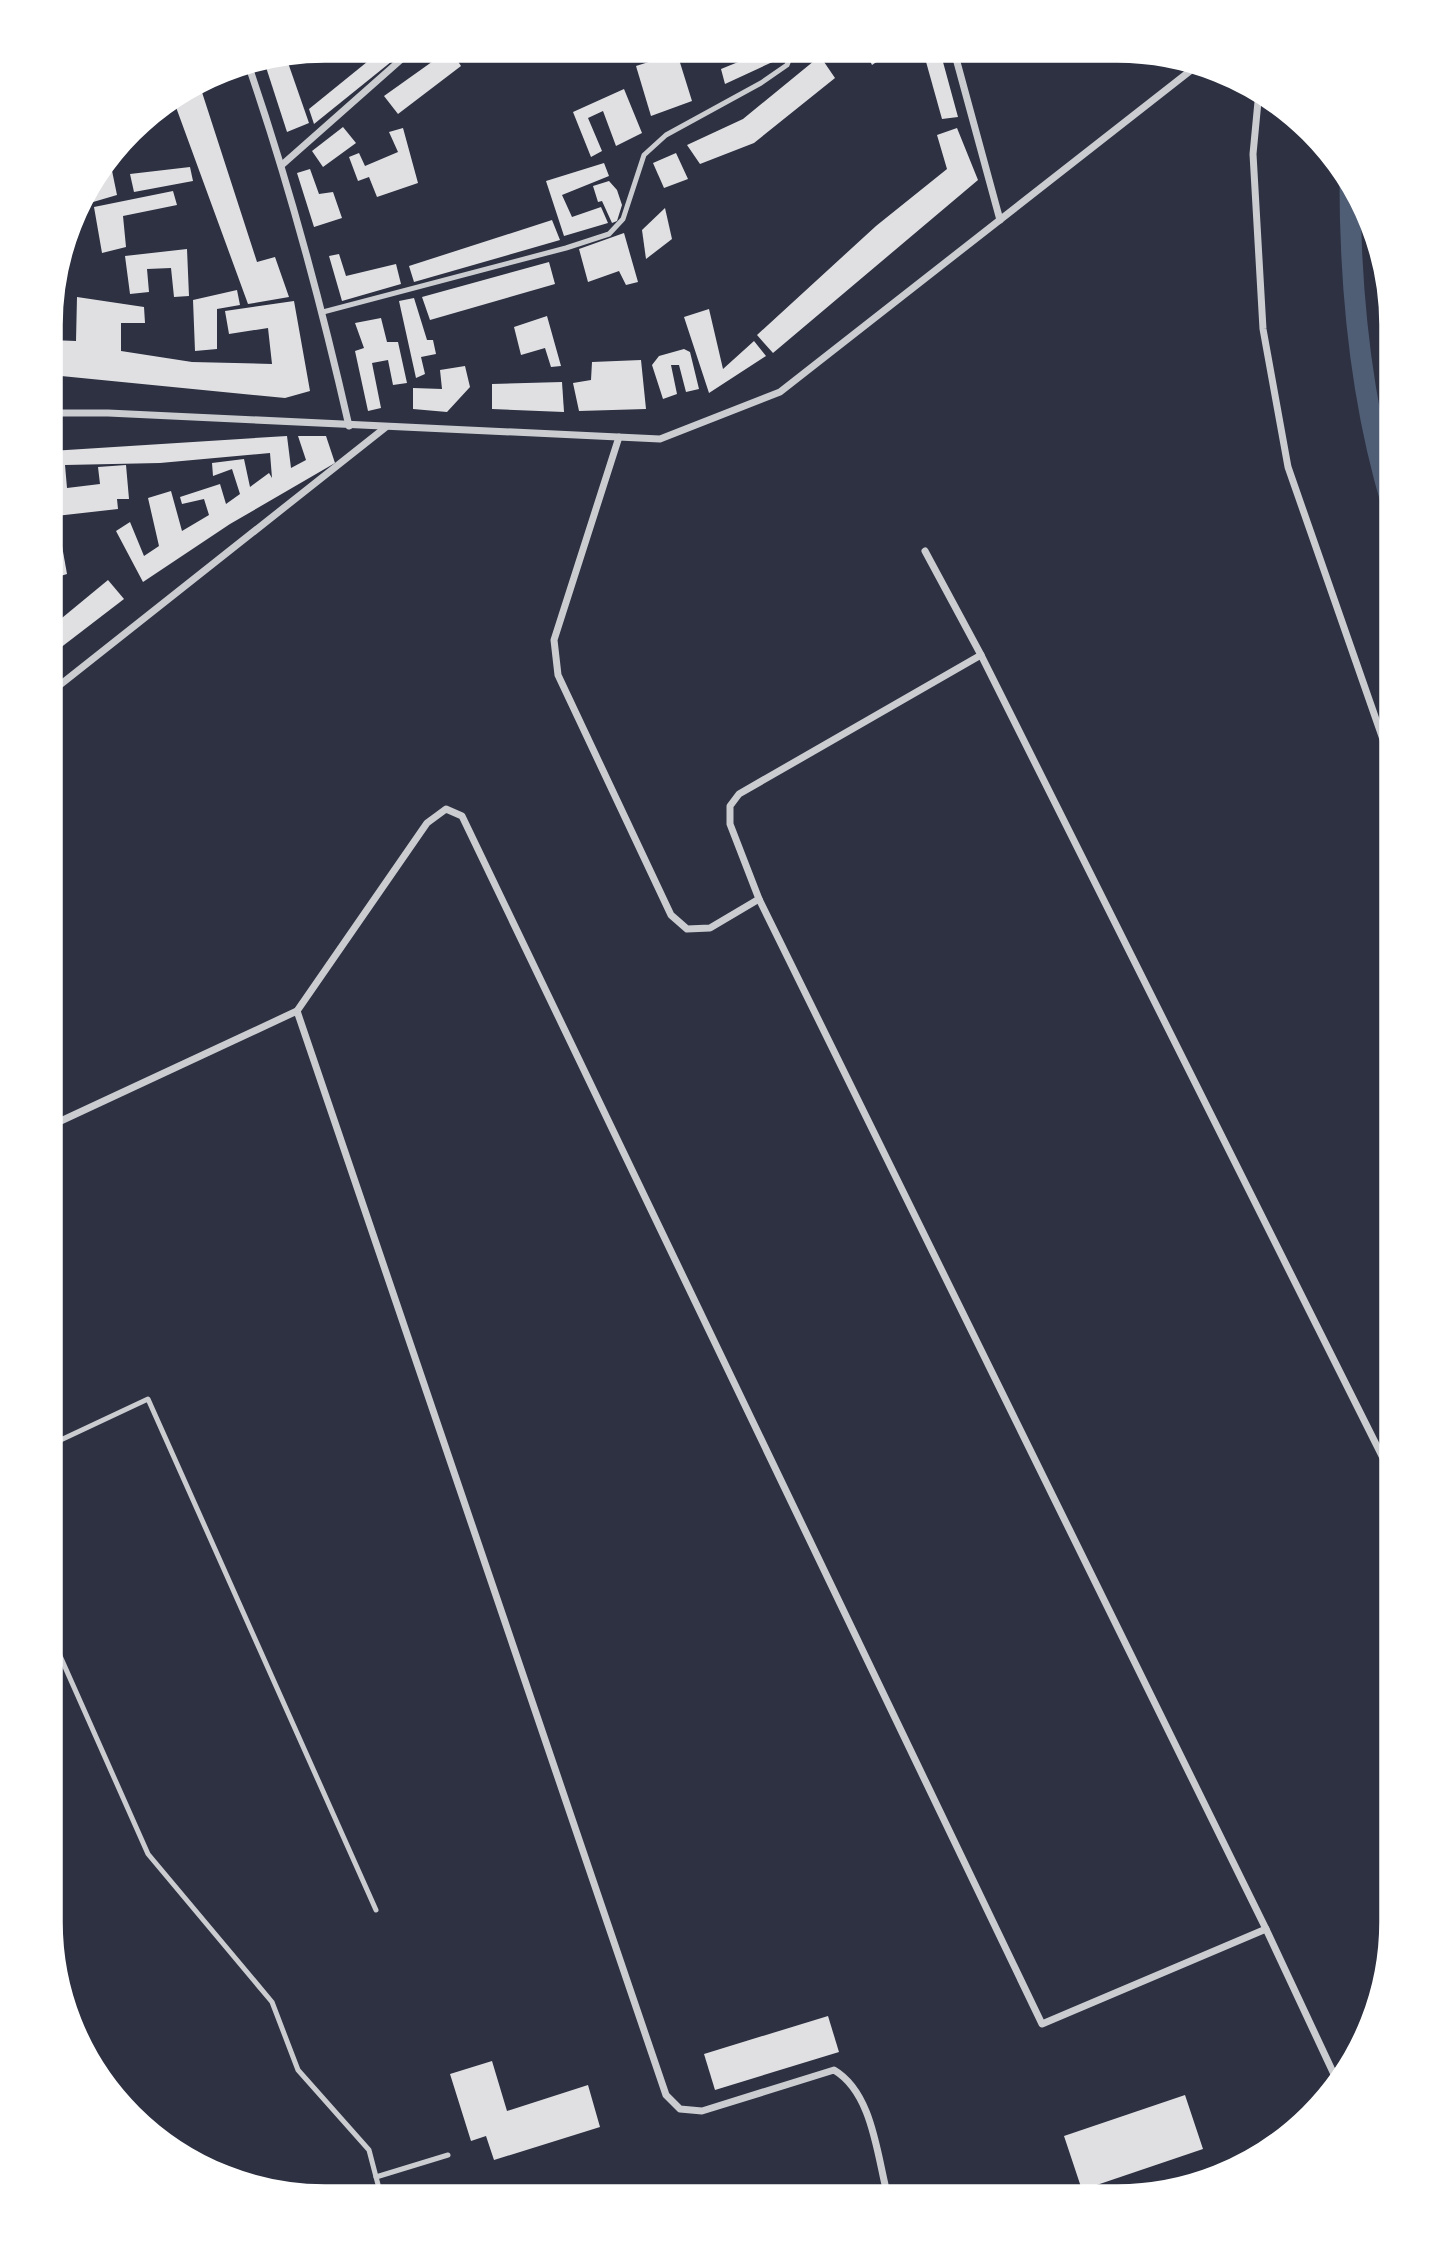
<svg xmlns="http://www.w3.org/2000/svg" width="1442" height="2247" font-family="Raleway,sans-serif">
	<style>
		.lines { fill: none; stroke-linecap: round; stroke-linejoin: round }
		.canal { stroke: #4f5d75; stroke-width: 21 }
		.building { fill: #e0e0e3 }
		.service { stroke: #caccd0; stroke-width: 5 }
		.minor { stroke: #caccd0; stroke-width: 7 }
		.rim { fill: none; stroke: #fff; stroke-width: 3.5 }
	</style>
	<rect width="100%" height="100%" fill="#2d3142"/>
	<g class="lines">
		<path class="canal" d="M1350 182C1350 292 1361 403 1393 508"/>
	</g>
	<g class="building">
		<polygon points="383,49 407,49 314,124 309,109"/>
		<polygon points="450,49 461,66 398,114 384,96"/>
		<polygon points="459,49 481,49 467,62"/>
		<polygon points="747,50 778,50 779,59 725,84 721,69 748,58"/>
		<polygon points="865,51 893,51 872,65"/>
		<polygon points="923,51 940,51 958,117 942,119"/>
		<polygon points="677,53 692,101 651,116 636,66"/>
		<polygon points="820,56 835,78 754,143 700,164 687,145 743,119"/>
		<polygon points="286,57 309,123 287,132 264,61"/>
		<polygon points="199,83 257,262 275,257 289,297 248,304 173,99"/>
		<polygon points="624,89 642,133 616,146 603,111 588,118 602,151 591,157 573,112"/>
		<polygon points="343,127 356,143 323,167 312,151"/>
		<polygon points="403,128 418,183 377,197 369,177 358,181 349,157 359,153 365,166 398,152 389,132"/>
		<polygon points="957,128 978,180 773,353 757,335 876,226 947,169 937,135"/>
		<polygon points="676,153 688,179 664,188 653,163"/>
		<polygon points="110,161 117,195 76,207 78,203"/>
		<polygon points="604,163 609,176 562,195 572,217 601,207 608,223 564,236 546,181"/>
		<polygon points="190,167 193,181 134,192 130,174"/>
		<polygon points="310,169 319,194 333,192 342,218 314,227 297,173"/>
		<polygon points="609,181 617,190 622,205 617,221 612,223 602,201 598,202 593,186"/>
		<polygon points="173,191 177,205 123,216 126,247 102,253 94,207"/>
		<polygon points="665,208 672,239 646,259 642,230"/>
		<polygon points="552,220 560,240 414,282 409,266"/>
		<polygon points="624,233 638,282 626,285 619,271 588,282 579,249"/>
		<polygon points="187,249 189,296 174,297 171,268 147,269 149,292 130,294 125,256"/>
		<polygon points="339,254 346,276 396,264 401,284 342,301 329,256"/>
		<polygon points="549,262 555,284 430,320 422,297"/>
		<polygon points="237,290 240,305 217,309 217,349 195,351 193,300"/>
		<polygon points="77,297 144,307 145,323 121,323 121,351 192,362 272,364 268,328 229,334 225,311 294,301 310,391 285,398 51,375 51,340 76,341"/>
		<polygon points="414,298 427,340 433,340 436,354 421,357 425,374 416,378 399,301"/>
		<polygon points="709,309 723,369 754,341 766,356 709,393 684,317"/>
		<polygon points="547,316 561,366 551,367 545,348 521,355 514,327"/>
		<polygon points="381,318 387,342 398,342 407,383 393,385 388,360 372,363 381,408 368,411 355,351 364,348 355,323"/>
		<polygon points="684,349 690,352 699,389 686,392 679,365 671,365 677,394 663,399 652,365 659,356"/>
		<polygon points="641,360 646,409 579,411 573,383 591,380 592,362"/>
		<polygon points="465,366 470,387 447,412 413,409 413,388 442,389 440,370"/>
		<polygon points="562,382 564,412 492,409 492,384"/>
		<polygon points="287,436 291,468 306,460 298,436 326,436 335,463 230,524 143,582 116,531 130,522 144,556 159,546 148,498 171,491 182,531 209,515 204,499 182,504 180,497 220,484 226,504 240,494 232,469 213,476 212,463 244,459 250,487 269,473 272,478 270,453 160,463 65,465 67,488 100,484 98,467 126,465 129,499 117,499 118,509 56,516 51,451"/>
		<polygon points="62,546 67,574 51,579 51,548"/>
		<polygon points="108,580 124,599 51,655 51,627"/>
		<polygon points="828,2016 839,2052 715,2090 704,2054"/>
		<polygon points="492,2061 507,2111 588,2085 600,2127 494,2160 486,2136 471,2141 450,2074"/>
		<polygon points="1185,2095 1203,2149 1082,2190 1064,2136"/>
	</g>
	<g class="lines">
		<g class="service">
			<polyline points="323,312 566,248 609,234 623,219 644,155 666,135 761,83 787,65 793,50"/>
			<polyline points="50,1445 148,1399 376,1910"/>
			<polyline points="49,1631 148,1854 272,2002 298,2070 369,2150 381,2196"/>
			<polyline points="376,2177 448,2155"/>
		</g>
		<g class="minor">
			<polyline points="954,51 1000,220"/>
			<path d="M248 64C289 183 321 303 349 426"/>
			<polyline points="1259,91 1253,154 1263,329 1288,467 1393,768"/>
			<polyline points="283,164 413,49"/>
			<polyline points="51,413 108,413 660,439 780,392 1199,64"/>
			<polyline points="619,437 554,640 558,675 671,915 687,929 710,928 759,899"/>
			<polyline points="925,551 981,655 1393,1478"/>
			<polyline points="981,655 739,794 730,806 730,824 759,899 1266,1929 1339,2085"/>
			<polyline points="51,692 386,427"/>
			<path d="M297 1011 666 2095 680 2109 702 2111 834 2070C873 2093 877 2156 888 2197"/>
			<polyline points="50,1126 297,1011 427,823 446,809 462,816 1042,2024 1266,1929"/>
		</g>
	</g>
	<path d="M0 0H1442V2247H0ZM325 61H1117A264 264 0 0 1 1381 325V1922A264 264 0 0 1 1117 2186H325A264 264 0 0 1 61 1922V325A264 264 0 0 1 325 61Z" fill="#fff" fill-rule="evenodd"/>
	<path class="rim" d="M325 61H1117A264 264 0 0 1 1381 325V1922A264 264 0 0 1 1117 2186H325A264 264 0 0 1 61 1922V325A264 264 0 0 1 325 61Z"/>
</svg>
